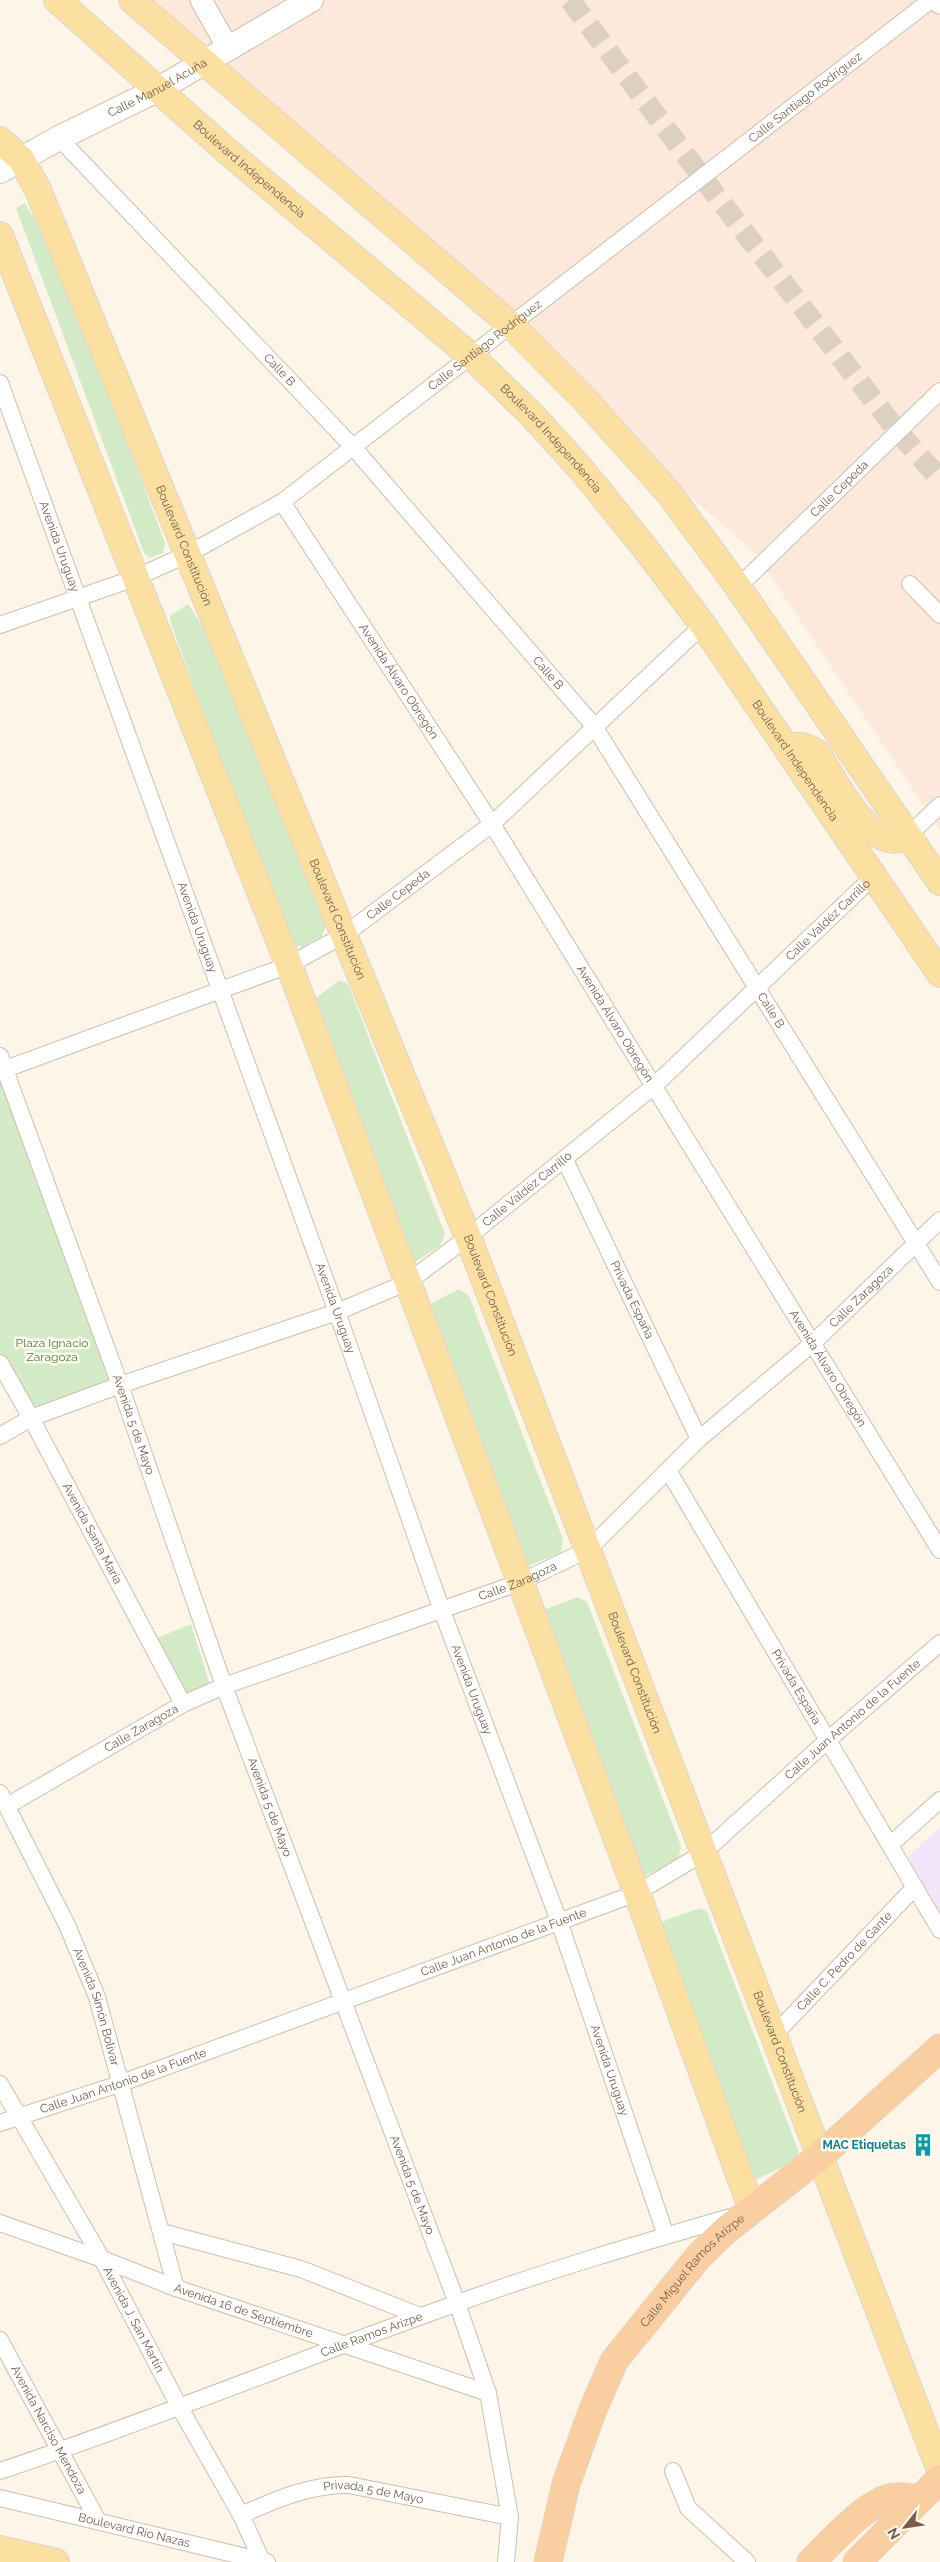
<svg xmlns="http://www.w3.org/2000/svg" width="940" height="2562" font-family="Raleway,sans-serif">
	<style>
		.commercial { fill: #fde8dc }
		.education { fill: #f3e5f9 }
		.green { fill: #d2ebc6 }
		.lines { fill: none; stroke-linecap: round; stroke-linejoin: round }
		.tertiary-tunnel { stroke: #dcd0c1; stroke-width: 21; stroke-dasharray: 21 11; stroke-linecap: butt }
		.minor-casing { stroke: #cfbfad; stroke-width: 18 }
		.tertiary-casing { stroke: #cfbfad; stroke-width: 23 }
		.secondary-casing { stroke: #d5c1ad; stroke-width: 26 }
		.primary-casing { stroke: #dcd5d0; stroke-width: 28 }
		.trunk-casing { stroke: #dcd5d0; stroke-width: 29 }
		.minor { stroke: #fff; stroke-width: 16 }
		.tertiary { stroke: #fff; stroke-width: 21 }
		.secondary { stroke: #fff; stroke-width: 24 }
		.primary { stroke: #fbe0a1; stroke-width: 26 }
		.trunk { stroke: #f9cea0; stroke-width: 28 }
		.labels { text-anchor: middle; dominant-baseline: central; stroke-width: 5; stroke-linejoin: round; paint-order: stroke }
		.street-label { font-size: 12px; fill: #785e4b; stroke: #fffaef }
		.park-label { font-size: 12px; fill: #507e42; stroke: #fffaef }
		.culture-label { font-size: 12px; font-weight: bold; fill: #0d838f; stroke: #fffaef; text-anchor: end }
	</style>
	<rect width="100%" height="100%" fill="#fdf6e8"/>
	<polygon class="commercial" points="125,0 940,0 940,830 756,554"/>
	<polygon class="education" points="940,1827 940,1912 908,1857"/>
	<g class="green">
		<polygon points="25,203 61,265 165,543 163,553 150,558 144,553 16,208"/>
		<polygon points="188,604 219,651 326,926 322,936 303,947 290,945 171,624 170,616"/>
		<polygon points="340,980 348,984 445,1234 440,1246 413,1263 313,1000"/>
		<polygon points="0,1072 118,1384 31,1417 0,1362"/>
		<polygon points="459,1289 469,1296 563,1539 561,1553 530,1565 519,1558 430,1304"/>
		<polygon points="577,1597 587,1602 681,1846 678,1861 646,1875 634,1868 544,1610"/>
		<polygon points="191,1624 211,1688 189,1696 157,1638"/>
		<polygon points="700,1908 707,1912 799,2152 797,2160 757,2179 749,2174 657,1929 666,1920"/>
	</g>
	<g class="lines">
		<polyline class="tertiary-tunnel" points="570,0 702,177 898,432 940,479"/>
		<defs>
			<g id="minor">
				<path id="s1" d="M59 138 353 447 594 726 940 1282"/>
				<path id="s2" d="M0 383 337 1312 441 1608 559 1921 666 2236"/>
				<path id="s3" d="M282 502 492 824 940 1550"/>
				<polyline points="910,584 940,615"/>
				<path id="s4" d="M738 587 940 391"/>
				<path id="s5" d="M0 625 135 578 188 554 282 502 931 0"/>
				<polyline points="908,836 940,805"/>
				<path id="s6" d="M0 1056 120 1385 224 1686 457 2303 488 2393 510 2517 506 2562"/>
				<path id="s7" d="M0 1071 289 965 344 935 492 824 703 625"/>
				<path id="s8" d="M565 1160 699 1439"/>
				<path id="s9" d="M0 1363 31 1418 183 1704"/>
				<path id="s10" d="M0 1436 31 1418 120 1385 337 1312 408 1282 468 1237 654 1086 874 876"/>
				<path id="s11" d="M668 1470 940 1930"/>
				<path id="s12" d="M0 1793 67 1925 97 1997 176 2288"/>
				<path id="s13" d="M7 1806 183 1704 224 1686 521 1582 589 1549 699 1439 813 1343 940 1220"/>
				<polyline points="890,1845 940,1800"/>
				<path id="s14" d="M774 2035 915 1887"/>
				<path id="s15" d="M0 2084 102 2259 180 2408 241 2515 262 2561"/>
				<path id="s16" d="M0 2123 119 2084 637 1893 703 1853 828 1740 940 1643"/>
				<path id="s17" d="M0 2223 102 2259 176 2288 488 2393"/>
				<polyline points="162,2232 301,2269 420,2316"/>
				<path id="s18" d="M0 2340 98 2521"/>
				<path id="s19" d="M0 2471C153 2420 303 2358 455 2304 546 2271 641 2243 734 2216"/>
				<polyline points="673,2471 688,2508 747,2562"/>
				<path id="s20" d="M0 2498 267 2562"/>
				<path id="s21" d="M241 2515C275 2500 311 2484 349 2485L510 2517"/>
			</g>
			<g id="tertiary">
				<polyline points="201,0 228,48"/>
				<polyline points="938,0 940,3"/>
			</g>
			<g id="secondary">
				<path id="s22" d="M0 171 59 138 157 90 311 0"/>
			</g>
			<g id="primary">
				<path id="s23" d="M57 0 227 151 472 357 531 414 581 469 645 548 703 625 940 974"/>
				<polyline points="132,0 511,325 586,401 668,492 738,587 940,882"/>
				<path id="s24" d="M0 140 21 159 38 190 468 1237 940 2470"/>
				<polyline points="0,235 289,965 637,1893 752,2210"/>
				<path d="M786 747C798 744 805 746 816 752 835 778 869 857 908 836"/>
				<polyline points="0,2549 56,2562"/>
			</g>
			<g id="trunk">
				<path id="s25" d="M548 2562 566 2484 592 2412 614 2361 699 2256 725 2231 819 2157 940 2048"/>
				<path d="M811 2562C831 2543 869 2498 896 2497 904 2496 912 2498 920 2499"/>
				<polyline points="857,2562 940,2479"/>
			</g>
		</defs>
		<use href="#minor" class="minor-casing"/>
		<use href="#tertiary" class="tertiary-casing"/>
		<use href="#secondary" class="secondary-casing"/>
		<use href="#primary" class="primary-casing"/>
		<use href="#trunk" class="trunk-casing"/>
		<use href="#minor" class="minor"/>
		<use href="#tertiary" class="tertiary"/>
		<use href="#secondary" class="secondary"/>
		<use href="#primary" class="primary"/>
		<use href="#trunk" class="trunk"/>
	</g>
	<defs>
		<symbol id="building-bare" viewBox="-9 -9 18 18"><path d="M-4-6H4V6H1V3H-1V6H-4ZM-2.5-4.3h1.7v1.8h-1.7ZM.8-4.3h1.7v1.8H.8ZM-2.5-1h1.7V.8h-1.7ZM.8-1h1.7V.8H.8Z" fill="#0f9aa8" stroke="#fffaef" stroke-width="2.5" paint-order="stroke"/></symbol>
	</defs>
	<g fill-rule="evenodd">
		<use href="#building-bare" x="907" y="2129" width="32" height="32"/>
	</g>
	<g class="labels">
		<g class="street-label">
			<text stroke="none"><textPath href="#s22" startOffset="178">Calle Manuel Acuña</textPath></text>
			<text stroke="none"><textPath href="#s5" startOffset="970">Calle Santiago Rodríguez</textPath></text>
			<text stroke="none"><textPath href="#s23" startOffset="256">Boulevard Independencia</textPath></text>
			<text stroke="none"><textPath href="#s5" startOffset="565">Calle Santiago Rodríguez</textPath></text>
			<text stroke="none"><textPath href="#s1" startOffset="320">Calle B</textPath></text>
			<text stroke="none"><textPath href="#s23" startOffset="661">Boulevard Independencia</textPath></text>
			<text stroke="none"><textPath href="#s4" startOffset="141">Calle Cepeda</textPath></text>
			<text stroke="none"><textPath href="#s24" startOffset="448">Boulevard Constitución</textPath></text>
			<text stroke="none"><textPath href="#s2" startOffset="174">Avenida Uruguay</textPath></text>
			<text stroke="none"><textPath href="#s1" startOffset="725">Calle B</textPath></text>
			<text stroke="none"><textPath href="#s3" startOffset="214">Avenida Álvaro Obregón</textPath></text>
			<text stroke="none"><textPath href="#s23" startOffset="1066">Boulevard Independencia</textPath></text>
			<text stroke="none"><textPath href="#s7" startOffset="438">Calle Cepeda</textPath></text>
			<text stroke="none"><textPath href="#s24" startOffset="852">Boulevard Constitución</textPath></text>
			<text stroke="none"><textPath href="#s10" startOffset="992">Calle Valdéz Carrillo</textPath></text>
			<text stroke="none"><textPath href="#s2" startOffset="579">Avenida Uruguay</textPath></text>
			<text stroke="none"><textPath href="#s1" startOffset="1130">Calle B</textPath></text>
			<text stroke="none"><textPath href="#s3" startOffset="619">Avenida Álvaro Obregón</textPath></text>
			<text stroke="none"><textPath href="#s10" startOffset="588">Calle Valdéz Carrillo</textPath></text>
			<text stroke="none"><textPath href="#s24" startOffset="1258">Boulevard Constitución</textPath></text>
			<text stroke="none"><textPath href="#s13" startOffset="1010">Calle Zaragoza</textPath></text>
			<text stroke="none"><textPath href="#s8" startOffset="155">Privada España</textPath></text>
			<text stroke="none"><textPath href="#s2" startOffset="984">Avenida Uruguay</textPath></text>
			<text stroke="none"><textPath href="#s3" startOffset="1024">Avenida Álvaro Obregón</textPath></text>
			<text stroke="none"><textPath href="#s6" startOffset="392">Avenida 5 de Mayo</textPath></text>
			<text stroke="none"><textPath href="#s9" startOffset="194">Avenida Santa María</textPath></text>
			<text stroke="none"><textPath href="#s13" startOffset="560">Calle Zaragoza</textPath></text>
			<text stroke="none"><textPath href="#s24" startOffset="1662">Boulevard Constitución</textPath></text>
			<text stroke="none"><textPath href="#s11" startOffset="252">Privada España</textPath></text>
			<text stroke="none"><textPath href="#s2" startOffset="1389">Avenida Uruguay</textPath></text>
			<text stroke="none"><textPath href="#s16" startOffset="955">Calle Juan Antonio de la Fuente</textPath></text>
			<text stroke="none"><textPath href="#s13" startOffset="155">Calle Zaragoza</textPath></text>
			<text stroke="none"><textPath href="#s6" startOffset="798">Avenida 5 de Mayo</textPath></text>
			<text stroke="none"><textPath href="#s16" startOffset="535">Calle Juan Antonio de la Fuente</textPath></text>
			<text stroke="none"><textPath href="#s14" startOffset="102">Calle C. Pedro de Gante</textPath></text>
			<text stroke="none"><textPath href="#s12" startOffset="235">Avenida Simón Bolívar</textPath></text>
			<text stroke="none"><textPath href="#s24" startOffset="2068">Boulevard Constitución</textPath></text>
			<text stroke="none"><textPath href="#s2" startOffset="1794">Avenida Uruguay</textPath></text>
			<text stroke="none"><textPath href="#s16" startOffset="130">Calle Juan Antonio de la Fuente</textPath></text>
			<text stroke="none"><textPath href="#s6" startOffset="1202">Avenida 5 de Mayo</textPath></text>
			<text stroke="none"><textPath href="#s25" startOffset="332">Calle Miguel Ramos Arizpe</textPath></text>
			<text stroke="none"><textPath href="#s17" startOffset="259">Avenida 16 de Septiembre</textPath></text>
			<text stroke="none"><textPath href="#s15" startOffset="271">Avenida J. San Martín</textPath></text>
			<text stroke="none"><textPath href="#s19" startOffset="396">Calle Ramos Arizpe</textPath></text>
			<text stroke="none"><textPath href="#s18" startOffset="102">Avenida Narciso Mendoza</textPath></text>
			<text stroke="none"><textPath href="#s21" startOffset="138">Privada 5 de Mayo</textPath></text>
			<text stroke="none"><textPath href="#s20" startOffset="138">Boulevard Río Nazas</textPath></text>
		</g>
		<g class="park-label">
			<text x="52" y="1343">Plaza Ignacio<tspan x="52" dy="14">Zaragoza</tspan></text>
		</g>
		<g class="culture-label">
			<text x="906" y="2145">MAC Etiquetas</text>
		</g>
	</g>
	<g transform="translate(905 2527) rotate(240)" stroke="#fffaef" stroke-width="4" paint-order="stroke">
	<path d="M0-4L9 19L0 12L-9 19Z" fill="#785e4b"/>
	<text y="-8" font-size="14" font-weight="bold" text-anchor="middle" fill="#785e4b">N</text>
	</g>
</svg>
